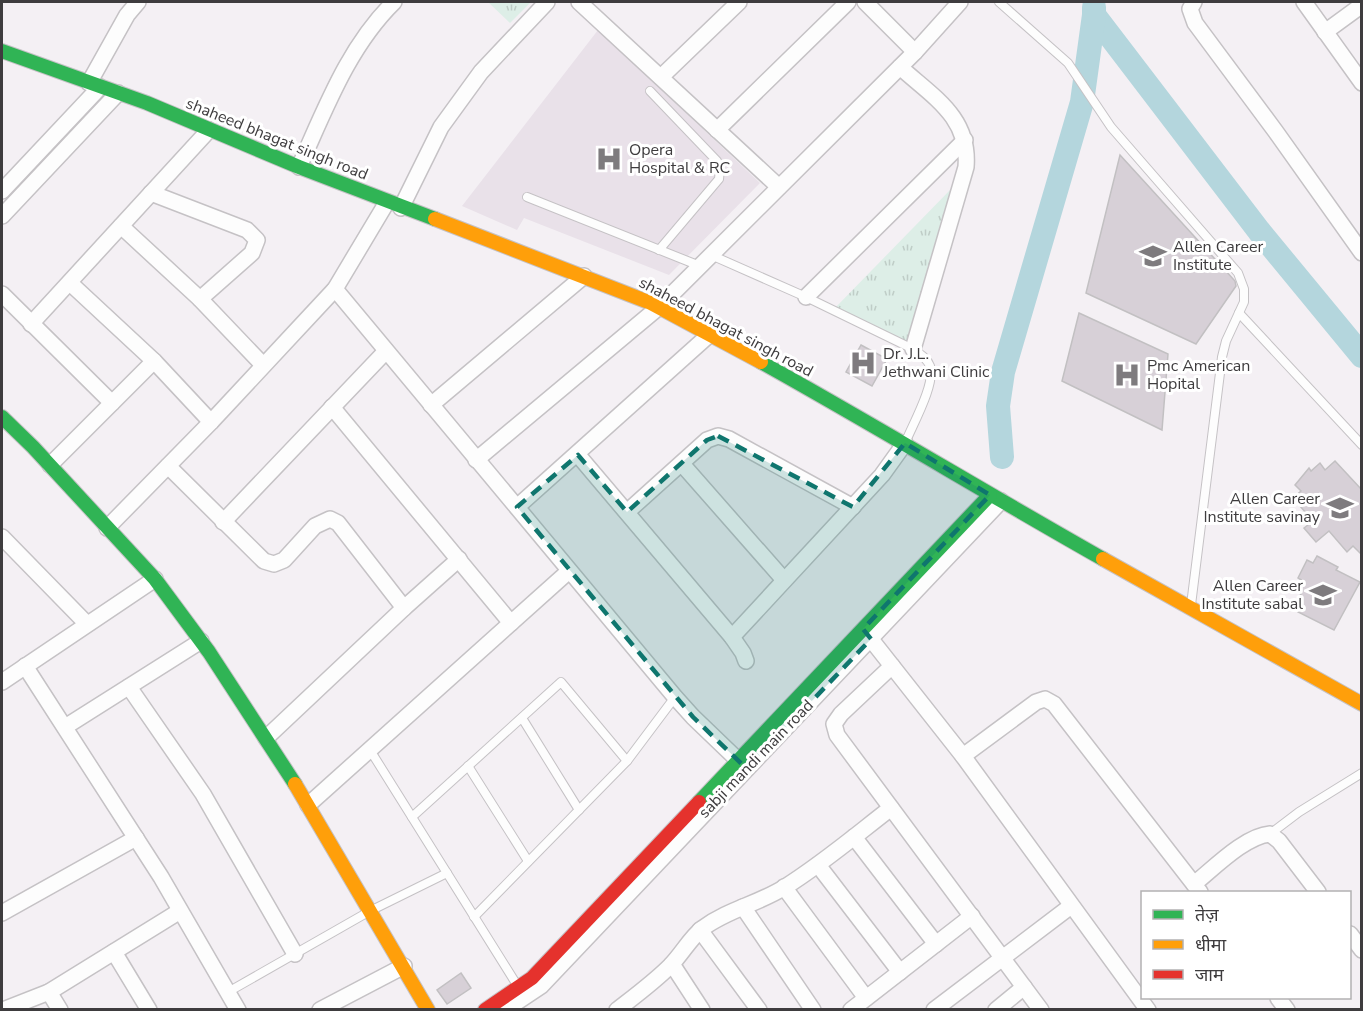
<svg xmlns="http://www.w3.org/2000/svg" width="1363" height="1011" font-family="'Nunito Sans','Noto Sans Devanagari',sans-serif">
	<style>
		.built { fill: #e9e1e9 }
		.park { fill: url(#park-tufts) }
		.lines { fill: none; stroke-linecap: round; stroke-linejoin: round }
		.river { stroke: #b4d6dd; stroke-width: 24 }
		.building { fill: #d7d0d7; stroke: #c2c0c2; stroke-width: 1.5 }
		.lane-casing { stroke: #c5c2c5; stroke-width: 10 }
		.street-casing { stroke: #c5c2c5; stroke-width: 18 }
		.fast-casing { stroke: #c5c2c5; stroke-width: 16 }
		.slow-casing { stroke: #c5c2c5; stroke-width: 16 }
		.jam-casing { stroke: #c5c2c5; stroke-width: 16 }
		.lane { stroke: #fdfdfd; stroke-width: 8 }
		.street { stroke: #fdfdfd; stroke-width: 15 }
		.fast { stroke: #30b455; stroke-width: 14 }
		.slow { stroke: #ff9f0a; stroke-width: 14 }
		.jam { stroke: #e5322d; stroke-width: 14 }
		.marked { fill: #0f766e; fill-opacity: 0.2; stroke: #0f766e; stroke-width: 4.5; stroke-dasharray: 12 8; stroke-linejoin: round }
		.labels { text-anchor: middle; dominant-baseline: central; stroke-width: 6; stroke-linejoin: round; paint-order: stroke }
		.street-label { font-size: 16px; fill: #3e3c3e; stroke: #fff }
		.poi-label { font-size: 16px; fill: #3e3c3e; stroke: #fff; text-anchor: start }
	</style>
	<defs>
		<pattern id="park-tufts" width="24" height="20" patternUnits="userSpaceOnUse" patternTransform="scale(1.5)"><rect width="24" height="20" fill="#ddeee7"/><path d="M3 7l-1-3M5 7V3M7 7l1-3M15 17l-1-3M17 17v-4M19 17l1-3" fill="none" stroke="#bfcdc7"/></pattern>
	</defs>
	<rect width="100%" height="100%" fill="#f4f0f4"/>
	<polygon class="built" points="598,30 760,183 669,275 524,218 517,230 462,206"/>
	<g class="park">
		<polygon points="488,2 531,2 510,23"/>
		<polygon points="952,188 906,345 834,309"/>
	</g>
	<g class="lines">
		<g class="river">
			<polyline points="1094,7 1094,15 1259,231 1362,356"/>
			<polyline points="1002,457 998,406 1003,372 1082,102 1094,15"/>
		</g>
	</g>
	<g class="building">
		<polygon points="1120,155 1235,281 1236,286 1196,344 1086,293"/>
		<polygon points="1079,313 1168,354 1162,430 1062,381"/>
		<polygon points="861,345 887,359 872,386 846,372"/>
		<polygon points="1335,461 1362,490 1362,555 1353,546 1347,552 1329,531 1316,542 1304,528 1313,521 1293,498 1301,491 1295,485 1309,468 1311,471 1320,463 1325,470"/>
		<polygon points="1317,556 1338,567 1336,570 1360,582 1334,630 1298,612 1302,604 1297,601 1301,594 1297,592 1303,581 1298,578 1307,560 1313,563"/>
		<polygon points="461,973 471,988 447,1004 437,990"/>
	</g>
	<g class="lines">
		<defs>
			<g id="lane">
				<polyline points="999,2 1068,63 1111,127 1238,273 1244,289 1244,302 1226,341 1222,357 1191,605"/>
				<polyline points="650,91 717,161 720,169 719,179 659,250"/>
				<polyline points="527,197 700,266"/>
				<path d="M711 255 806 297 913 349C920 354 927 358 930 366 936 383 913 424 906 441"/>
				<polyline points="1239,313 1362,445"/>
				<polyline points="522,718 579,810"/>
				<polyline points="370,750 517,985"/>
				<polyline points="468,766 528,861"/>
				<polyline points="412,817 561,682 627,761"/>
				<polyline points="1270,834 1299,812 1362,773"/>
				<polyline points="474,917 627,761 675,697"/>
				<polyline points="228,992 370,911 447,873"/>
			</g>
			<g id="street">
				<polyline points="579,2 779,187"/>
				<polyline points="865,2 915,52"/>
				<polyline points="1194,2 1190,9 1195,23 1276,132 1362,253"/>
				<polyline points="1304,2 1362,83"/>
				<polyline points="1325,32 1362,5"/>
				<path d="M900 67C933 97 970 117 966 167L913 349"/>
				<polyline points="661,77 739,2"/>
				<polyline points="89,83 127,15 138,2"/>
				<polyline points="717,130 848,2"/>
				<path d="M299 167C325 110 348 47 394 2"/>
				<polyline points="2,191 100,87"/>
				<polyline points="151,193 247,230 257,240 252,253 200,299"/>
				<polyline points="401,208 441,127 481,72 547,2"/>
				<polyline points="2,216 118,93"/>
				<polyline points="121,226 200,299 263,365"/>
				<polyline points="70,283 154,361 211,422"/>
				<polyline points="335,289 675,697 693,717 745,767"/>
				<polyline points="2,294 112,403"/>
				<polyline points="806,297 965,140"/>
				<polyline points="31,324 209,130"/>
				<polyline points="431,405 584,276"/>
				<polyline points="332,407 511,623"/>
				<polyline points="578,455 732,637 743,653 746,661"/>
				<polyline points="476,460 659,307 915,52 960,2"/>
				<polyline points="682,464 784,580"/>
				<polyline points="50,465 154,361"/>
				<polyline points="168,466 264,561 274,564 284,560 315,526 330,519 338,523 404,608"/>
				<polyline points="517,507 709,335"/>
				<polyline points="627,512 707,440 718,436 729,439 853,507"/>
				<polyline points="223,522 386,351"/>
				<polyline points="107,528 211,422 335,289 387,202"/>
				<polyline points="2,537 87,624"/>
				<polyline points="866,633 963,756 1148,1010"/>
				<polyline points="732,637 882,475 905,443"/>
				<polyline points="25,666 161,877 238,1010"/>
				<polyline points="892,666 841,714 834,724 837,735 1041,1010"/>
				<polyline points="2,682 155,579"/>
				<polyline points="129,687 203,794 295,954"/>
				<polyline points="65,727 201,641"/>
				<polyline points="266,738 404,608 459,559"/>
				<polyline points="963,756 1036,702 1045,699 1054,704 1200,892"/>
				<polyline points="308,805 569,571"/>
				<polyline points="854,837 936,944"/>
				<polyline points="818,865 900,972"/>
				<path d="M1194 884C1214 868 1245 836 1270 834L1279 841 1318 892"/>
				<polyline points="784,887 866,998"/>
				<polyline points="743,907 813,1010"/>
				<polyline points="2,913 136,838"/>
				<polyline points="700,930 759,1010"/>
				<polyline points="1350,934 1362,950"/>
				<polyline points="114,952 149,1010"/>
				<polyline points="672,964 702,1010"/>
				<polyline points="49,992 60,1010"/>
				<polyline points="1278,998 1287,1010"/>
				<polyline points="3,1010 49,992 180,911"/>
				<polyline points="320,1010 404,966"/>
				<polyline points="505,1010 541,986 1001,501"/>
				<path d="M617 1010C635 996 654 982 670 966 682 954 690 938 703 928 729 909 758 904 785 887 822 864 856 835 891 808"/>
				<polyline points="851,1010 972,916"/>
				<polyline points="934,1010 1071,906"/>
				<polyline points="996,1010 1024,987"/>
			</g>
			<g id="fast">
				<polyline points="2,51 147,103 299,167 435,219"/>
				<path d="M761 362C876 426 988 494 1103 559"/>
				<polyline points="2,417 33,447 155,579 209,652 295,784"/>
				<polyline points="699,802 990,495"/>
			</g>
			<g id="slow">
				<polyline points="435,219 651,303 761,362"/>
				<polyline points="1103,559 1362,704"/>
				<polyline points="295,784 428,1010"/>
			</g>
			<polyline id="jam" points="485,1010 532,978 699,802"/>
		</defs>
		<use href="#lane" class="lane-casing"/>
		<use href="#street" class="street-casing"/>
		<use href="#fast" class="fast-casing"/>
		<use href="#slow" class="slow-casing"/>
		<use href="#jam" class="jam-casing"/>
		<use href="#lane" class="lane"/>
		<use href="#street" class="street"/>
		<use href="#fast" class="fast"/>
		<use href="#slow" class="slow"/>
		<use href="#jam" class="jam"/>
	</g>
	<path class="marked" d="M718 436 853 507 905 443 990 495 863 629 871 639 747 769 693 717 517 507 578 455 627 512 707 440Z"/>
	<defs>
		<symbol id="hospital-bare" viewBox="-9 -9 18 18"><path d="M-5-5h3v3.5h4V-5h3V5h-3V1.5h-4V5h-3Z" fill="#7e7b7e" stroke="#fff" stroke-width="2.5" paint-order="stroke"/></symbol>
		<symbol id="university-bare" viewBox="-9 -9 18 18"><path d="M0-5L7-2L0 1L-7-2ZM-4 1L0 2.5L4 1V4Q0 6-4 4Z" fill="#7e7b7e" stroke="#fff" stroke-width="2.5" paint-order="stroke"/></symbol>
	</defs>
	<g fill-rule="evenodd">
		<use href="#hospital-bare" x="590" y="140" width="38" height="38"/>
		<use href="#university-bare" x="1134" y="237" width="38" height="38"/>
		<use href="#hospital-bare" x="844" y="344" width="38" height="38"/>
		<use href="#hospital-bare" x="1108" y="356" width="38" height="38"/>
		<use href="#university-bare" x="1321" y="489" width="38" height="38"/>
		<use href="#university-bare" x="1304" y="576" width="38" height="38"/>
	</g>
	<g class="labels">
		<g class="street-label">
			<text transform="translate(277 139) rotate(22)">shaheed bhagat singh road</text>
			<text transform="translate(726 327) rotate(28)">shaheed bhagat singh road</text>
			<text transform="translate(756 759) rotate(-46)">sabji mandi main road</text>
		</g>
		<g class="poi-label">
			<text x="629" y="150">Opera<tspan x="629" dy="18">Hospital &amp; RC</tspan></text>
			<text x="1173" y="247">Allen Career<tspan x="1173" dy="18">Institute</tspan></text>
			<text x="883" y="354">Dr. J.L.<tspan x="883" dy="18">Jethwani Clinic</tspan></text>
			<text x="1147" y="366">Pmc American<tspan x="1147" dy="18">Hopital</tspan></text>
			<text x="1320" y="499" text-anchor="end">Allen Career<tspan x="1320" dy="18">Institute savinay</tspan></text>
			<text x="1303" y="586" text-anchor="end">Allen Career<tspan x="1303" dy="18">Institute sabal</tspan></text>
		</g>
	</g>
	<rect width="1363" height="1011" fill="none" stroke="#3e3c3e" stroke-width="6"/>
	<rect x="1141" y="891" width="210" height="108" fill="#ffffff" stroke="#b2b1b2" stroke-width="1.5"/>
	<rect x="1153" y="910" width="30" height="9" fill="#30b455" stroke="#b2b1b2" stroke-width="1.5"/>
	<text x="1195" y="921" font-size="18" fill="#3e3c3e">तेज़</text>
	<rect x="1153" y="940" width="30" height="9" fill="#ff9f0a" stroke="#b2b1b2" stroke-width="1.5"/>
	<text x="1195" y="951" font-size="18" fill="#3e3c3e">धीमा</text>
	<rect x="1153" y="970" width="30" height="9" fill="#e5322d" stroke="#b2b1b2" stroke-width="1.5"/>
	<text x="1195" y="981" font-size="18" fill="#3e3c3e">जाम</text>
</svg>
